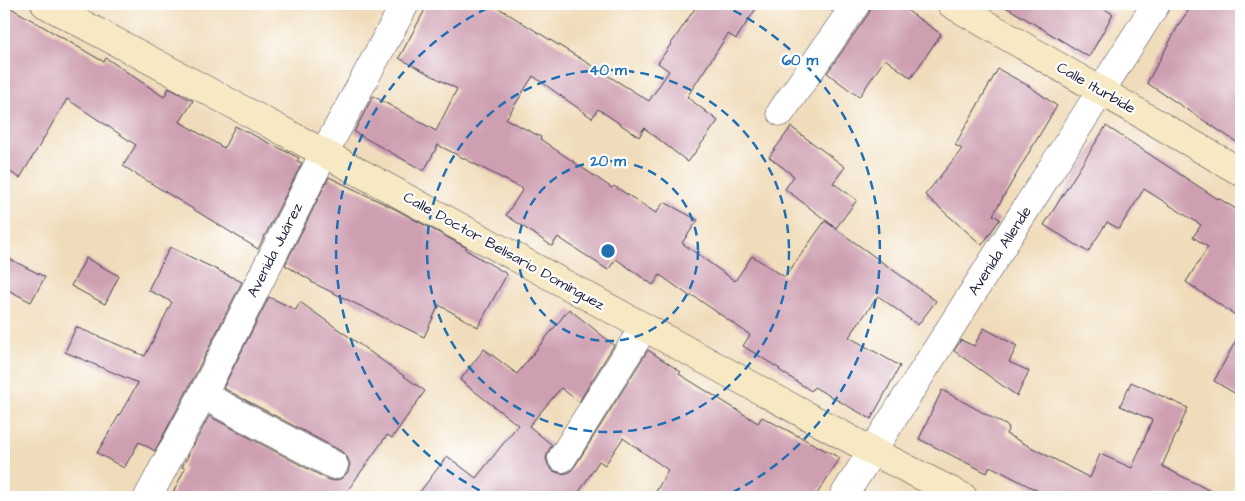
<svg xmlns="http://www.w3.org/2000/svg" width="1245" height="501" font-family="'Architects Daughter',sans-serif">
	<style>
		.building { fill: #ce9fb1 }
		.lines { fill: none; stroke-linecap: round; stroke-linejoin: round }
		.street-casing { stroke: #413e4e; stroke-width: 29 }
		.secondary-casing { stroke: #413e4e; stroke-width: 29 }
		.street { stroke: #fff; stroke-width: 28 }
		.secondary { stroke: #f6e9c3; stroke-width: 28 }
		.ring { fill: none; stroke: #1f6fb2; stroke-width: 2.5; stroke-dasharray: 9 6 }
		.labels { text-anchor: middle; dominant-baseline: central; stroke-width: 4.5; stroke-linejoin: round; paint-order: stroke }
		.street-label { font-size: 15px; fill: #22223b; stroke: #fff }
		.centre { fill: #1f6fb2; stroke: #fff; stroke-width: 2.5 }
		.ring-label { font-size: 15px; text-anchor: middle; font-weight: bold; fill: #1f6fb2; stroke: #fff; stroke-width: 4.5; stroke-linejoin: round; paint-order: stroke }
	</style>
	<rect width="100%" height="100%" fill="#fff"/>
	<filter id="ink" filterUnits="userSpaceOnUse"><feTurbulence type="fractalNoise" baseFrequency=".02" numOctaves="2"/><feDisplacementMap in="SourceGraphic" scale="10" xChannelSelector="R" yChannelSelector="G"/><feConvolveMatrix kernelMatrix="1 2 1 2 8 2 1 2 1" color-interpolation-filters="sRGB"/></filter>
	<filter id="wash" filterUnits="userSpaceOnUse"><feTurbulence type="fractalNoise" baseFrequency=".0096" numOctaves="4" result="noise"/><feDisplacementMap in="SourceGraphic" scale="20" xChannelSelector="R" yChannelSelector="G"/><feGaussianBlur stdDeviation="1.12" result="paint"/><feColorMatrix in="noise" values="0 0 0 0 0 0 0 0 0 0 0 0 0 0 0 0 0 1.4 0 .05"/><feComposite in="paint" operator="in"/></filter>
	<g filter="url(#wash)">
		<rect width="100%" height="100%" fill="#f0dcba"/>
		<g id="blocks">
			<g class="building">
				<polygon points="4,4 104,62 106,58 164,97 169,88 193,101 180,122 224,148 235,126 299,158 297,161 302,163 258,249 123,166 136,145 67,99 20,178 4,168"/>
				<polygon points="428,4 492,4 649,101 669,71 658,63 698,4 759,4 736,39 728,34 687,97 718,121 688,162 644,128 639,137 598,109 592,118 533,76 506,119 541,137 540,139 612,188 614,186 656,213 664,202 698,220 682,243 735,281 752,256 785,277 825,221 936,301 918,325 878,296 849,337 900,366 871,419 814,387 811,391 779,370 780,369 743,346 750,335 692,295 691,297 660,275 653,285 616,259 608,270 558,237 552,246 506,215 523,189 438,145 424,171 354,132 373,96 436,131 457,89 399,58"/>
				<polygon points="820,4 837,4 832,11"/>
				<polygon points="871,4 898,4 941,34 911,78 885,59 859,97 827,73 869,13"/>
				<polygon points="1001,4 1095,4 1113,14 1089,57"/>
				<polygon points="1193,4 1233,4 1241,10 1241,145 1147,83 1181,21"/>
				<polygon points="998,69 1029,86 1057,106 1031,149 993,215 1000,219 982,245 925,195 962,149 955,145"/>
				<polygon points="1106,126 1218,199 1218,198 1241,212 1241,319 1186,282 1208,247 1193,237 1201,225 1144,189 1119,229 1107,222 1088,252 1044,225"/>
				<polygon points="791,127 845,167 833,183 857,200 836,228 785,189 794,176 769,157"/>
				<polygon points="329,177 395,209 467,248 466,250 507,274 478,327 439,305 424,337 311,282 312,281 285,265"/>
				<polygon points="170,247 242,282 187,391 155,451 139,442 124,468 97,453 138,383 65,352 76,327 145,356 172,302 148,290"/>
				<polygon points="4,256 45,277 31,302 4,288"/>
				<polygon points="86,258 119,276 105,304 71,286"/>
				<polygon points="269,297 296,310 300,302 425,391 392,438 387,435 343,497 171,497 185,468 182,467 209,416 327,479 334,481 342,478 348,472 350,464 347,457 341,451 223,388"/>
				<polygon points="569,309 614,345 579,402 561,388 529,426 552,445 549,450 546,458 548,465 553,471 562,474 570,472 575,466 648,350 681,372 679,374 758,423 762,417 840,458 815,497 653,497 668,470 623,438 605,465 599,461 576,497 416,497 447,456 476,478 518,425 460,380 484,349 517,374"/>
				<polygon points="984,328 1017,346 1009,362 1029,371 1017,396 954,351 961,340 974,346"/>
				<polygon points="1241,331 1241,397 1214,381"/>
				<polygon points="1131,382 1188,408 1162,466 1222,497 1050,497 990,466 987,473 919,439 942,390 1009,427 1006,434 1090,478 1100,454 1132,468 1152,420 1120,406"/>
			</g>
		</g>
	</g>
	<g filter="url(#ink)">
		<use href="#blocks" fill-opacity="0" stroke="#413e4e" stroke-width="1"/>
		<g class="lines">
			<defs>
				<g id="street">
					<polyline points="781,112 856,4"/>
					<polyline points="203,395 334,465"/>
					<polyline points="562,458 644,327"/>
					<polyline points="148,497 175,446 201,398 324,153 405,4"/>
					<polyline points="843,497 1156,4"/>
				</g>
				<g id="secondary">
					<polyline points="45,4 324,153 872,451 963,497"/>
					<polyline points="951,4 1241,172"/>
				</g>
			</defs>
			<use href="#street" class="street-casing"/>
			<use href="#secondary" class="secondary-casing"/>
			<use href="#street" class="street"/>
			<use href="#secondary" class="secondary"/>
		</g>
	</g>
	<g class="ring">
		<circle cx="608" cy="251" r="90"/>
		<circle cx="608" cy="251" r="181"/>
		<path d="M493 497A271 271 0 0 1 496 4M720 4A271 271 0 0 1 723 497"/>
	</g>
	<g class="labels">
		<g class="street-label">
			<text transform="translate(1096 88) rotate(30)">Calle Iturbide</text>
			<text transform="translate(275 250) rotate(-63)">Avenida Juárez</text>
			<text transform="translate(504 251) rotate(29)">Calle Doctor Belisario Domínguez</text>
			<text transform="translate(1000 251) rotate(-57)">Avenida Allende</text>
		</g>
	</g>
	<circle cx="608" cy="251" r="8" class="centre"/>
	<g class="ring-label">
		<text x="800" y="65">60 m</text>
		<text x="608" y="75">40 m</text>
		<text x="608" y="166">20 m</text>
	</g>
	<rect width="1245" height="501" fill="none" stroke="#fff" stroke-width="20"/>
</svg>
